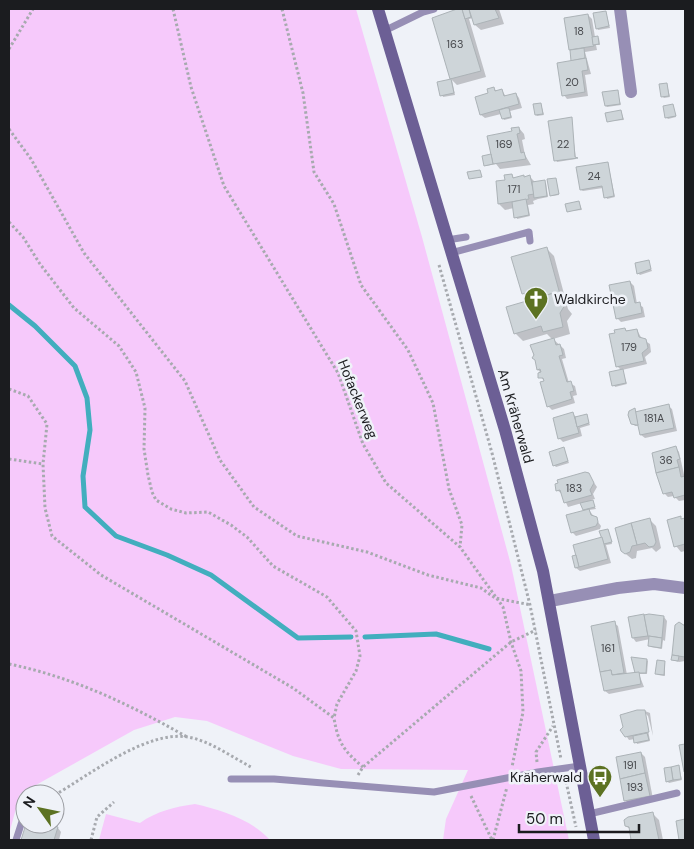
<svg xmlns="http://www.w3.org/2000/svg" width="694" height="849" font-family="'DM Sans',sans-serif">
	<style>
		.green { fill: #f6c9fb }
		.shadow { fill: #0003 }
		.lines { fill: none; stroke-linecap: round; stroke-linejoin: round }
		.stream { stroke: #42aebe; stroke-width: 5 }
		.building { fill: #ced5d9; stroke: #acb3b7 }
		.path { stroke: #a7aaaf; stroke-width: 3; stroke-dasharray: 2.5 2.5; stroke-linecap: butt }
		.service { stroke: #978fb5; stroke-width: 7 }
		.minor { stroke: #978fb5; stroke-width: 12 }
		.tertiary { stroke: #978fb5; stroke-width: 12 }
		.secondary { stroke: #6c5f95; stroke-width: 12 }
		.labels { text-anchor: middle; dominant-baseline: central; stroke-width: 5; stroke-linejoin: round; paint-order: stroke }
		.number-label { font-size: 11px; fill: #484a4e }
		.poi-label { font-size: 14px; fill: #1b1c1f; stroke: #eff2f8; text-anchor: start }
		.street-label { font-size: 14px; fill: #1b1c1f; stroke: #eff2f8 }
	</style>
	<rect width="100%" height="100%" fill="#eff2f8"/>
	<g class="green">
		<polygon points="9,9 356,9 422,237 511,565 569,840 443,840 446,819 468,770 341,769 293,756 207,721 175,717 134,730 20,794 9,834"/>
		<path d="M195 804C221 810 251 819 270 840H99L106 814 140 823C157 811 174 807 195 804Z"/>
	</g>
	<g class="shadow">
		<polygon points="462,9 499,9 504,24 481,30 475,25 473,18 469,19 486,77 457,85 451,79 434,19"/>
		<polygon points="606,12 610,28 598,30 597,28"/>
		<polygon points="588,15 592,19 595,37 599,38 600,45 596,45 597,50 585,52 591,74 585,75 588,96 567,99 564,95 573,61 571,50"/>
		<polygon points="452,80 455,95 443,97 439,83"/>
		<polygon points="667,84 670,97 664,98 662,96"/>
		<polygon points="494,89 497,91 502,90 506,97 516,94 519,98 522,108 510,111 512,118 504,120 501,114 485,118 481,115 489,94"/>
		<polygon points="617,91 621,105 607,107 606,106"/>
		<polygon points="541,104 544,115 537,116 536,115"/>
		<polygon points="673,105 676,117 668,119 666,117"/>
		<polygon points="621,111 624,120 608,121"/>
		<polygon points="571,119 576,159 557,162 556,160"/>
		<polygon points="519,128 524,134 525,139 522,140 525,155 531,165 500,169 496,164 486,166 485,165 491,155"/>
		<polygon points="608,163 615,197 607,199 603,188 583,191 581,190"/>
		<polygon points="511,175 515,179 530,177 536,183 546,183 548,197 538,199 533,201 534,204 528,205 530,216 517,219 514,208 505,210 499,204 497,182 507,181"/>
		<polygon points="556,179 559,195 552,196 551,195"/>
		<polygon points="579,202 582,210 568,211"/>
		<polygon points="546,248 554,256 568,309 572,314 567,321 570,334 553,339 564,349 566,358 562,359 569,383 575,386 577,395 573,396 575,403 552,410 548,406 545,382 539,375 541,373 538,370 531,346 553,340 547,334 523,341 515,333 531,301 523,293"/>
		<polygon points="648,262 652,271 640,275 638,273"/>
		<polygon points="630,282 634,286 637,304 643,307 645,317 621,322 617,318"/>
		<polygon points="637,330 642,339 650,344 651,352 645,357 647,364 622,370 627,384 615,387 610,373 621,370 617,366 616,331"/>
		<polygon points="668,406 672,409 677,431 645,438 641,435 639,426 635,426 631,421 634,410 636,413"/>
		<polygon points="573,414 577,418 586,415 590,425 580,428 582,436 563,442 559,438"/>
		<polygon points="676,448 679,452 685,479 685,500 679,501 674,496 668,497 665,494"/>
		<polygon points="564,449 569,463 556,467 554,465"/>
		<polygon points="588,474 597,487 593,494 595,499 591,500 596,509 589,510 601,526 600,529 576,536 572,532 584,511 582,503 568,507 562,494 557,490"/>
		<polygon points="680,518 685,520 685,551 681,552 676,546"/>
		<polygon points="650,520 656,526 661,548 656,552 652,548 637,551 636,558 632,559 622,551"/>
		<polygon points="608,530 612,544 606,545 611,563 580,571 576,568"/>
		<polygon points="664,617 667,621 665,641 663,640 662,649 651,647 650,639 636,642 633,638"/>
		<polygon points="614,623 618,626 627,675 636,674 647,660 648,661 647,674 639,674 644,687 609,694 605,691"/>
		<polygon points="679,623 685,625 685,661 679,662 672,660"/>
		<polygon points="665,662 665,676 658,675 657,674"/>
		<polygon points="645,711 650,713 653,736 648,716 645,713 650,741 637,744 635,739 629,740 622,730"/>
		<polygon points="641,753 645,757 653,799 629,804 625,800"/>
		<polygon points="679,767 682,780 669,783 667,781"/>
		<polygon points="653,814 659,820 663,840 633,840 631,830 626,826"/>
		<polygon points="27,824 44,824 58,828 61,832 59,840 23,840"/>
	</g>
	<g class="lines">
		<g class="stream">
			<polyline points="9,305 35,326 75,366 87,398 90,430 83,476 85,507 116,536 167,555 211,575 298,638 351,637"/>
			<polyline points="365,637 436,634 489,649"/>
		</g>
	</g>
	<g class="building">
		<polygon points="457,9 462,9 481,71 450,79 432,18"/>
		<polygon points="462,9 469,9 471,17 465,19"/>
		<polygon points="469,9 495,9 499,18 474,25"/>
		<polygon points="606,11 609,26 596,29 593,13"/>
		<polygon points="588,14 594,46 569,50 564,18"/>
		<polygon points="598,36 599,44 593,45 592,37"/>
		<polygon points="584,48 585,58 571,61 570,50"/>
		<polygon points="586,58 588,70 582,71 585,92 562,96 557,63"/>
		<polygon points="451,79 454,93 440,96 437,82"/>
		<polygon points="667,83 669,96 661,97 659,84"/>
		<polygon points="494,87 495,91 502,89 504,96 516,93 519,104 480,115 475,97 488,93 487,89"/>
		<polygon points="618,90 620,104 605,106 602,92"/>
		<polygon points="541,103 543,114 535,115 533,104"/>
		<polygon points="673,104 676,116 665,118 663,106"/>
		<polygon points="506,108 509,108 511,117 502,119 499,110"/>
		<polygon points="621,110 623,119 607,122 605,113"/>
		<polygon points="572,117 575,157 578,158 554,161 548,121"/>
		<polygon points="519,127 520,133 517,134 521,153 524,152 526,159 493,164 487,136 512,131 511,128"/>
		<polygon points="491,154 493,164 484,166 482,156"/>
		<polygon points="608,162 614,196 604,198 602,186 580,190 576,167"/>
		<polygon points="480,170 482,177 469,179 467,172"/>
		<polygon points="512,174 513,178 524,175 524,177 530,175 534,194 528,195 529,199 498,204 496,181 505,180 504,175"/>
		<polygon points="556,178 559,194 550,196 547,179"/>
		<polygon points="545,180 547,196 534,198 532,182"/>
		<polygon points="526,199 529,215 514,218 512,202"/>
		<polygon points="579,201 581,209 567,212 565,204"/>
		<polygon points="547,247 561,298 560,300 556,300 554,293 532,299 530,292 522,294 511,257"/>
		<polygon points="649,260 651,269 637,274 635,263"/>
		<polygon points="630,281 635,303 640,302 642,313 616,319 609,285"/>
		<polygon points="554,293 556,300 560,300 565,305 560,313 563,327 543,332 541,326 514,334 506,307"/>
		<polygon points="625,328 626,331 637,329 639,337 646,339 648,348 642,353 644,361 616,367 609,334 615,333 614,330"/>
		<polygon points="554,338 556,345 560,344 563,355 559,356 567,382 571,381 574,391 570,392 572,399 547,407 540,382 544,381 543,378 538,378 538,373 541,372 540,369 537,370 535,360 532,358 534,355 530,345"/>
		<polygon points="623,369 626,383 612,386 609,372"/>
		<polygon points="669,404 674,428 640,435 635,412"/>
		<polygon points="635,408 638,425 636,425 631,424 628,415 629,411"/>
		<polygon points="573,412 579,433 558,439 553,418"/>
		<polygon points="587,414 589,423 577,427 575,417"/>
		<polygon points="676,446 680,459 677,460 679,467 656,473 652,453"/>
		<polygon points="564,447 568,461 553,466 549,452"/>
		<polygon points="679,467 681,477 685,476 685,495 674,498 672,492 663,494 656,473"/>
		<polygon points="585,472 589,473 594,483 590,490 592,495 564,503 560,490 556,491 555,484 558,483 557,480"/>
		<polygon points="593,500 595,507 583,510 580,503"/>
		<polygon points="589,509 591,515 597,517 598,522 596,526 571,533 566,515"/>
		<polygon points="681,516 681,519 685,518 685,544 674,547 667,520"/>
		<polygon points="650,518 656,542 654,546 649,547 645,543 637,545 631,523"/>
		<polygon points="631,523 637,545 632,546 630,552 625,554 621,551 615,528"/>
		<polygon points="608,529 612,542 604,544 599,531"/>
		<polygon points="602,537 608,559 579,567 573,545"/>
		<polygon points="576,555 579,567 575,568 572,556"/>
		<polygon points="644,614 648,636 632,638 628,617"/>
		<polygon points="649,614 664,616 662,638 648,636 644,615"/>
		<polygon points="615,621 624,673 612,675 611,670 600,672 591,626"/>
		<polygon points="679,622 685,626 685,657 672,655 675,625"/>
		<polygon points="649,636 662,638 661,648 648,646"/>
		<polygon points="672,655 679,656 678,661 671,660"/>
		<polygon points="631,657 647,659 646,673 635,673"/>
		<polygon points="657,660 665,661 664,675 655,674"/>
		<polygon points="611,670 612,675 639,672 641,684 604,691 600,672"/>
		<polygon points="637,710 645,710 649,732 625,737 620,730 623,727 620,715"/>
		<polygon points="647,733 649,740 634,743 633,736"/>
		<polygon points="685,744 685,772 684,772 679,745"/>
		<polygon points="641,752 645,773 620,779 616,757"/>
		<polygon points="679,765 681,779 673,780 671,767"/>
		<polygon points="671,767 673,780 666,782 664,768"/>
		<polygon points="645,773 650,796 624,801 620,779"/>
		<polygon points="653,812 659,840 631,840 629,827 625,826 624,820 628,817"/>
		<polygon points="685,819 685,840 679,840 676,821"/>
		<polygon points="26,824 48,824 58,827 54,840 21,840"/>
	</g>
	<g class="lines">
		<g class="path">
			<polyline points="173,9 191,87 224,186 338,373 363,444 386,483 460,547 503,607 511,642 521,671 523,712 512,767"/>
			<polyline points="282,9 303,93 314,172 334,204 361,285 408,350 433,403 449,489 462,525 460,547"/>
			<polyline points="9,49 33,9"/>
			<polyline points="9,129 31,159 84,253 185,381 220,460 254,507 297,536 367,552 428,575 481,588 495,598 531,605"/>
			<polyline points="9,222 23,237 40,264 74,308 119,346 136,372 145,408 144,449 148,475 152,492 156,500 171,509 186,513 208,512 231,525 247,537 273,566 327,597 356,631 360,656 356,671 337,704 334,718"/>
			<polyline points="439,265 492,453 530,605 561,759"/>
			<path d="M9 389 28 396 47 424 43 464 45 508 52 536 101 575 293 688 334 718C338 743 344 751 363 767"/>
			<polyline points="9,459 43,464"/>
			<path d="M9 664C73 677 131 705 187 737"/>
			<polyline points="537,762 536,752 553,726"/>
			<polyline points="358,775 363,767 511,642 536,630"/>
			<polyline points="565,777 576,827"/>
			<path d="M55 795C89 775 147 730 188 737 210 741 232 757 251 767"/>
			<polyline points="471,796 492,840"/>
			<polyline points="91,840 97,817 114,802"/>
			<polyline points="493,840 507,787"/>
		</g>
		<g class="service">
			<polyline points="384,31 423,12 434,9"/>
			<polyline points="447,240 466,237"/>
			<polyline points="451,253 529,232 530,241"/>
			<polyline points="231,779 274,779 434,792 538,772 580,766"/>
			<polyline points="589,814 677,793"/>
			<polyline points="16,840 25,812"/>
		</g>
		<polyline class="minor" points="620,9 631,92"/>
		<polyline class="tertiary" points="550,601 618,588 654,584 685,588"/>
		<polyline class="secondary" points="378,9 505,430 543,571 594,840"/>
	</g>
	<defs>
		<symbol id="church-pin" viewBox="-11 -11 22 30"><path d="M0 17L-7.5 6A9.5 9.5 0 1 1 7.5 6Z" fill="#5c7222" stroke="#eff2f8"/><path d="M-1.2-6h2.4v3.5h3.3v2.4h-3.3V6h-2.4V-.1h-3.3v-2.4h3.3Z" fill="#fff"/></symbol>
		<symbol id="bus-pin" viewBox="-11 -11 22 30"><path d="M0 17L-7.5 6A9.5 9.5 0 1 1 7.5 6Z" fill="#5c7222" stroke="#eff2f8"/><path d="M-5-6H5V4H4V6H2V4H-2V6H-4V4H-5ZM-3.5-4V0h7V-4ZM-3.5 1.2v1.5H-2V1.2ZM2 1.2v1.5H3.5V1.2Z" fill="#fff"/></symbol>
	</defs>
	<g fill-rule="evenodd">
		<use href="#church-pin" x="522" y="285" width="28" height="38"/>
		<use href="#bus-pin" x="586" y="763" width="28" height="38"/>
	</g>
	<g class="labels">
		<g class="number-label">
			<text x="579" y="31">18</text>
			<text x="455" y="44">163</text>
			<text x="572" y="82">20</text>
			<text x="504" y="144">169</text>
			<text x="563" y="144">22</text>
			<text x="594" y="176">24</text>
			<text x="514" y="189">171</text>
			<text x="629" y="347">179</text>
			<text x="654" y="418">181A</text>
			<text x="666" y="460">36</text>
			<text x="574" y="488">183</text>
			<text x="608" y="648">161</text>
			<text x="630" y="765">191</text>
			<text x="635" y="787">193</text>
		</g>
		<g class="poi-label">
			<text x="554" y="299">Waldkirche</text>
			<text x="582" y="777" text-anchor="end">Kräherwald</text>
		</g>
		<g class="street-label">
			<text transform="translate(358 399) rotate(68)">Hofackerweg</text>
			<text transform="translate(516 416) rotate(74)">Am Kräherwald</text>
		</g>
	</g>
	<rect width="694" height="849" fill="none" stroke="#1b1c1f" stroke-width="20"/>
	<g transform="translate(40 809) rotate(303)"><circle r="24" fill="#eff2f8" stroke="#9a9ca1"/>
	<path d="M0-4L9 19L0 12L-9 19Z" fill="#5c7222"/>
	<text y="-8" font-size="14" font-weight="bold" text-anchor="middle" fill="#1b1c1f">N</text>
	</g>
	<path d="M519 824v8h120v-8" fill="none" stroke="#1b1c1f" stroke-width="2.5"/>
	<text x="526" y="824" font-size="15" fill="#1b1c1f" stroke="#eff2f8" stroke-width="4" paint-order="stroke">50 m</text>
</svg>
